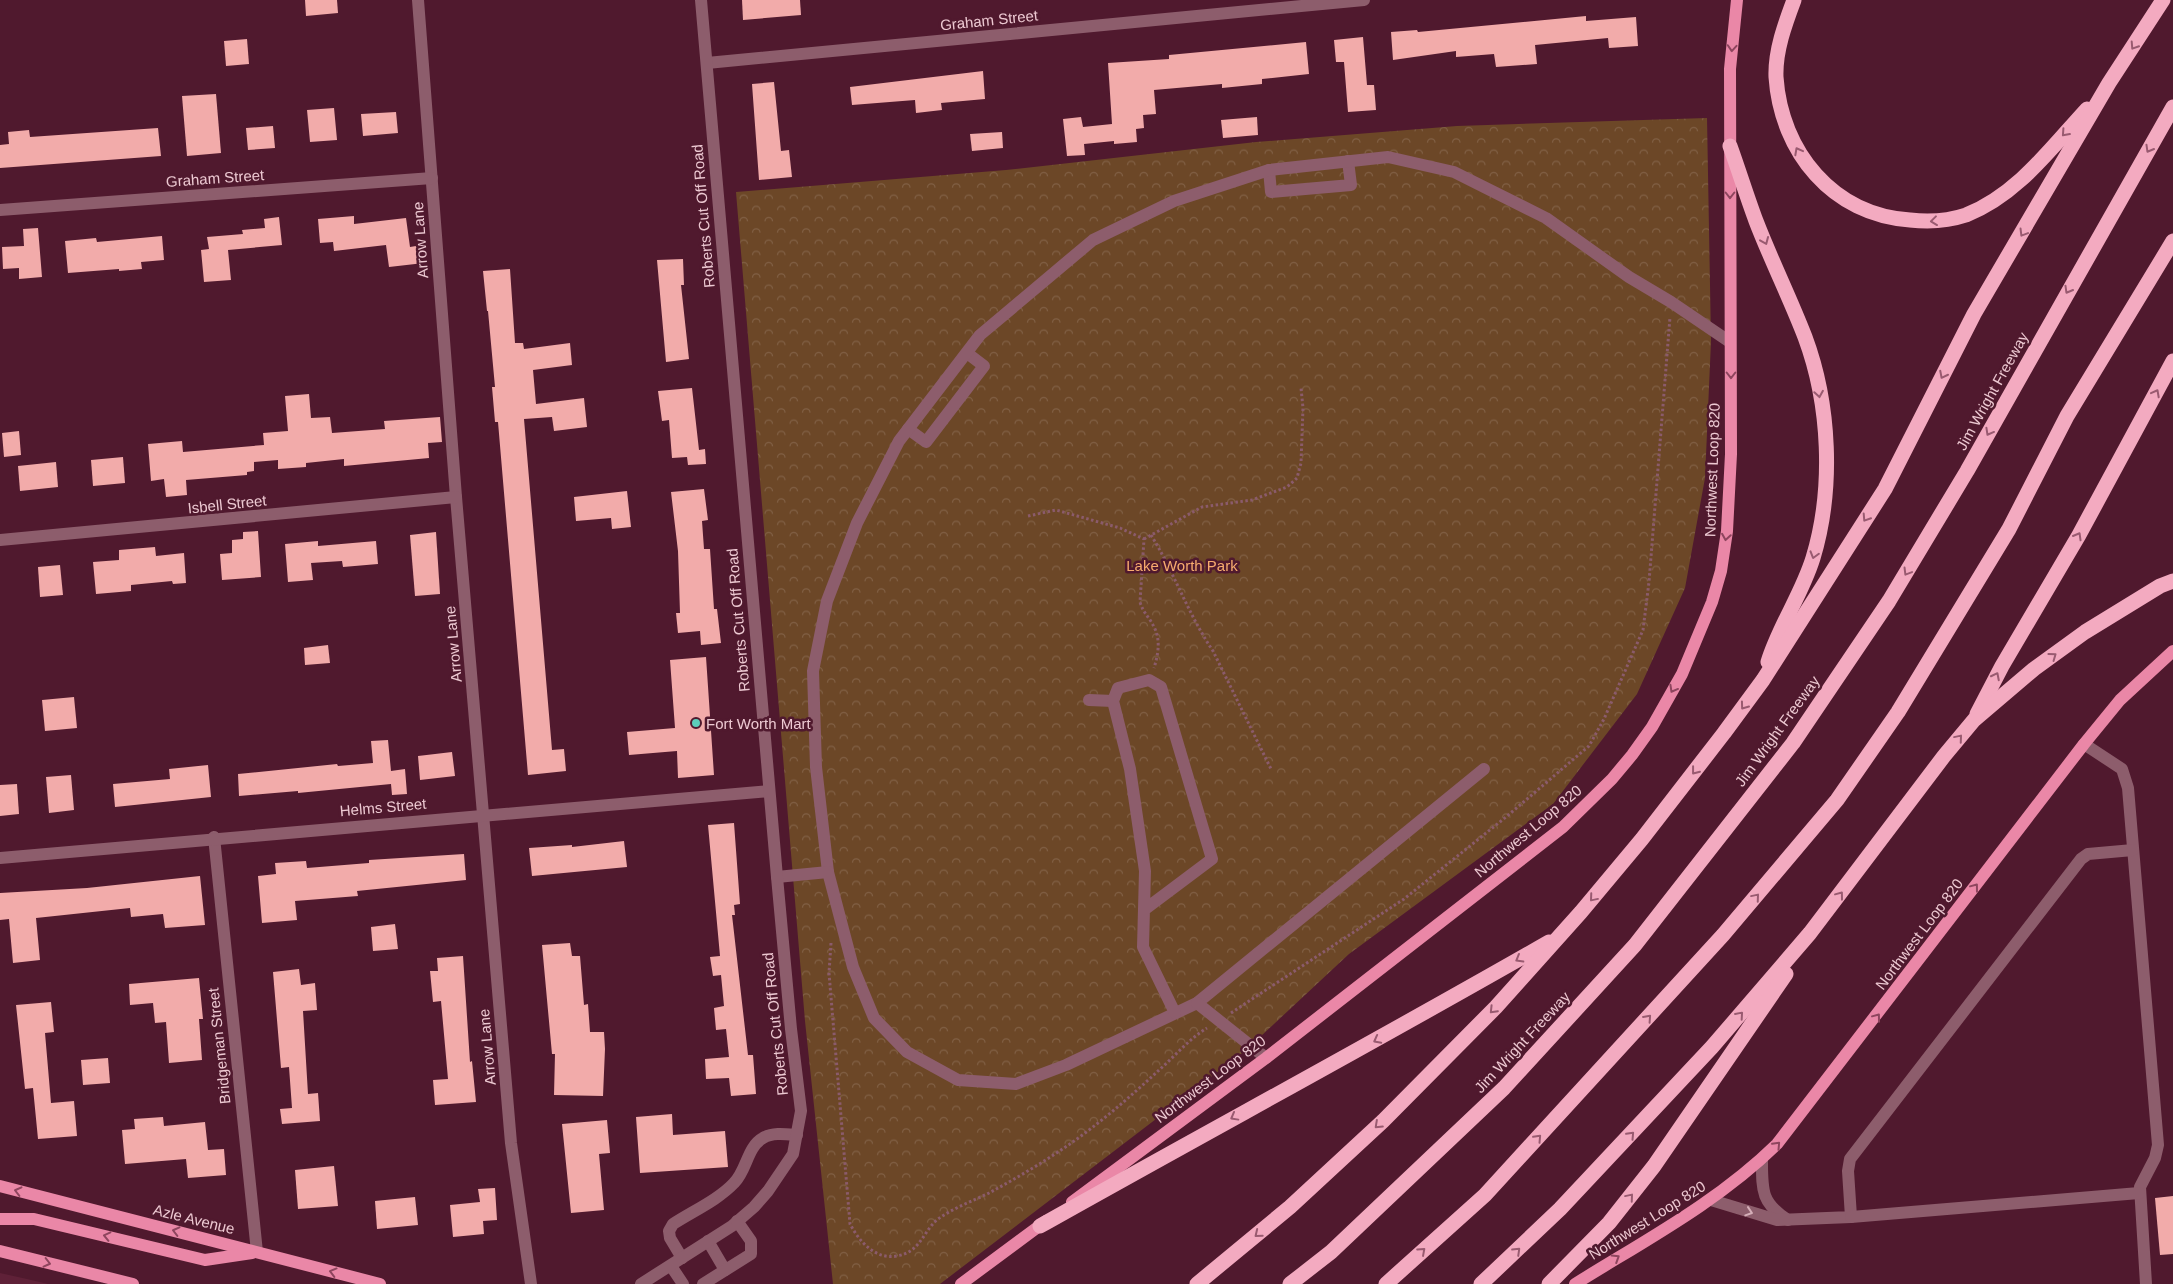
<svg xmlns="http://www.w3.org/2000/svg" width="2173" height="1284" font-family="Arial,sans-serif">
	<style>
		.built { fill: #5f2138 }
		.forest { fill: url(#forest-crowns) }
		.building { fill: #f2abaa }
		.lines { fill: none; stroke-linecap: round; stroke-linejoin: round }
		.path { stroke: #8b5b6b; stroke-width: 3; stroke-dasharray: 2.5 2.5; stroke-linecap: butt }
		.minor { stroke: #8d5d6c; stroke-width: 12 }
		.major { stroke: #ea87a7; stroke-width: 12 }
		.highway { stroke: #f3aac0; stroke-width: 15 }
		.oneway { stroke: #995a70 }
		.oneway2 { stroke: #8e455e }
		.oneway3 { stroke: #d5aeb8 }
		.poi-dot { fill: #5cceba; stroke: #50192e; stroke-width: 2 }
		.labels { text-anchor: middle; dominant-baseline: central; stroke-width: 5; stroke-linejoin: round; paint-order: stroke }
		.street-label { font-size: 15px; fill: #edc9d2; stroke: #50192e }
		.park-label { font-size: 15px; fill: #f7ac6e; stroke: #50192e }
		.poi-label { font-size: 15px; fill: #edc9d2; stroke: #50192e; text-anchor: start }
	</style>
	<defs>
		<pattern id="forest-crowns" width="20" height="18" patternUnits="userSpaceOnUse" patternTransform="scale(1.25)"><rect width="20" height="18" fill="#6c4727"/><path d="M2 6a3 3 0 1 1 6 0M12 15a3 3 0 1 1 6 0" fill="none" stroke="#816045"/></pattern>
	</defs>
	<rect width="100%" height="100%" fill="#50192e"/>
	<polygon class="built" points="0,1273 27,1279 48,1284 0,1284"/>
	<polygon class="forest" points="1707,118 1711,341 1705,478 1685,588 1637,694 1553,804 1349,954 1245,1051 940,1284 833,1284 805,1021 736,192 1006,170 1256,142 1457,126"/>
	<g class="building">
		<polygon points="305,0 337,0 338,13 306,16"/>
		<polygon points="742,0 800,0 801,15 743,20"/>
		<polygon points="1586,16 1586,21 1636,17 1638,46 1609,48 1608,38 1535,45 1537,64 1496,67 1494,54 1456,57 1456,51 1393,60 1391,32 1417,30 1418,32"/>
		<polygon points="1363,37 1367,85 1374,85 1376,110 1348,112 1344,62 1336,62 1334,40"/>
		<polygon points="247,39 249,64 226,66 224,41"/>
		<polygon points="1306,42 1309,74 1262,79 1262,84 1222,88 1222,84 1154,90 1156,114 1143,115 1144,128 1136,129 1137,142 1114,144 1114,141 1084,144 1085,155 1067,156 1063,119 1081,117 1083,127 1112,124 1108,63 1169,59 1169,55"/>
		<polygon points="983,71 985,99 941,103 942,110 916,113 915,100 852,105 850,87"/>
		<polygon points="774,82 781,151 789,150 792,177 759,180 752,84"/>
		<polygon points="216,94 221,153 187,156 182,96"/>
		<polygon points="334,108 337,140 310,142 307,110"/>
		<polygon points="396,112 398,133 363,136 361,114"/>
		<polygon points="1257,117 1258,135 1223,138 1221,120"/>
		<polygon points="273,126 275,148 248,150 246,128"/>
		<polygon points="158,128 161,156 0,168 0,145 9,144 8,132 29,130 30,137"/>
		<polygon points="1002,132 1003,148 972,151 970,134"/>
		<polygon points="354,216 354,224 406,218 410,247 422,245 424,263 389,267 386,245 334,251 333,242 320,243 318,219"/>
		<polygon points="279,217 282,245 228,250 231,280 204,282 201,250 209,249 207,237 243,234 242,230 265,228 264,219"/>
		<polygon points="38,228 42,277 19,279 19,268 3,269 2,247 24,246 23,229"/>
		<polygon points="162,236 164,260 141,262 142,269 119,271 119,269 68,273 65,241 96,238 97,242"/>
		<polygon points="683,259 684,285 681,285 689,359 666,362 657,260"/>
		<polygon points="510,269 515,343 523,343 524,349 570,343 572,365 533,370 536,404 584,398 587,427 554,431 552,417 524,419 552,750 564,749 566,771 528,775 498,422 495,422 492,387 495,387 488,311 487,311 483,271"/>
		<polygon points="692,388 699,450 705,449 706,464 688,465 687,457 672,458 669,420 662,421 658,391"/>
		<polygon points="309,394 311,418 330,417 332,433 385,429 384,421 440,417 442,442 428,443 429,458 344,466 344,459 306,463 306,467 278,469 278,460 254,462 254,471 247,472 247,475 186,480 187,495 166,497 164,479 151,481 148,444 182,441 183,452 264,445 263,433 288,431 285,396"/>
		<polygon points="19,431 21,455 4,457 2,433"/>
		<polygon points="123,457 125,483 93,486 91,460"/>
		<polygon points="56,462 58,487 20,491 18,466"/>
		<polygon points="704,489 708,520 702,521 704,549 710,549 714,609 717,609 721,643 701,645 700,631 678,633 676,613 680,613 678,551 671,492"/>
		<polygon points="627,491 631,527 612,529 611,518 576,521 574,497"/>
		<polygon points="258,531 261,577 222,580 220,554 232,553 232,540 243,539 243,532"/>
		<polygon points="436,532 440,594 415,596 410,535"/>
		<polygon points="318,541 318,546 376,541 378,564 343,567 342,561 311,563 313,580 288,582 285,544"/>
		<polygon points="155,547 156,556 184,553 186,583 173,584 172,581 131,585 131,591 96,594 93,562 119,560 119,550"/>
		<polygon points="60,565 63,595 40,597 38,567"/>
		<polygon points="328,645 330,663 305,665 304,648"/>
		<polygon points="706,657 714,775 678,778 677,751 629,755 627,732 675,728 670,660"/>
		<polygon points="74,697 77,728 45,731 42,700"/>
		<polygon points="388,740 391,771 405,769 407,794 392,795 391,784 298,793 298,791 239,796 238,774 337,764 338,766 373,763 371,741"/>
		<polygon points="452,752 455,776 420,780 418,756"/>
		<polygon points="208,765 211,797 115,807 113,784 170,779 169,769"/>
		<polygon points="71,775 74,810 49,813 46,777"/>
		<polygon points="17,784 19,814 0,816 0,785"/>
		<polygon points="734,823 740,904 734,905 735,915 732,915 748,1055 753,1055 756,1094 731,1096 729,1078 706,1079 705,1059 729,1057 726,1029 716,1030 714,1008 724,1006 721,975 713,976 710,957 720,956 708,825"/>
		<polygon points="624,841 627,867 532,876 529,848 572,845 572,847"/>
		<polygon points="464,854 466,880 357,891 358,896 295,901 297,920 262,923 258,876 276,874 275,863 306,861 307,868 369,863 369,860"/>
		<polygon points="200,876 205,925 165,928 163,914 131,917 130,908 36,918 40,960 13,963 9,919 0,920 0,893 87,888"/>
		<polygon points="395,924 398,949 373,951 371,927"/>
		<polygon points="570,943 572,956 580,956 584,1005 588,1004 590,1032 604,1032 605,1049 603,1096 554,1095 555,1054 552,1054 542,945"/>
		<polygon points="463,956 470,1062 472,1061 476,1102 435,1105 433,1080 448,1079 441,1001 433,1002 430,971 438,971 437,958"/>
		<polygon points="299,969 301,985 315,983 317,1010 303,1011 308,1094 318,1093 320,1121 282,1124 280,1109 292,1108 289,1067 281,1068 273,972"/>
		<polygon points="199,978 203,1019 199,1019 202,1060 169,1063 166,1022 155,1023 153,1003 130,1005 129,984"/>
		<polygon points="51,1002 54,1032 45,1033 51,1103 74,1101 77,1136 38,1139 33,1088 25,1089 16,1005"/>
		<polygon points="108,1058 110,1083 83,1085 81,1060"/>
		<polygon points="672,1114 673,1135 725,1131 728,1167 640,1173 636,1117"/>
		<polygon points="163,1117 164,1126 205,1122 208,1150 224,1149 226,1175 188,1178 186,1159 125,1164 122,1130 135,1129 134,1119"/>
		<polygon points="607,1120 610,1153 599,1154 604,1210 571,1213 562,1124"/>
		<polygon points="334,1166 338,1206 298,1209 295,1170"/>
		<polygon points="495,1188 497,1220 483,1221 484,1234 453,1237 450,1205 480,1202 478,1189"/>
		<polygon points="2173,1196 2173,1254 2160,1255 2155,1198"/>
		<polygon points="415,1197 418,1225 377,1229 375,1201"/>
	</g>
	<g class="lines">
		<g class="path">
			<path d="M1028 516 1056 510 1120 528 1144 539 1140 602C1143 613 1150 618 1154 627 1161 640 1158 655 1154 668"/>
			<path d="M1151 535C1174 572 1188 614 1213 651L1271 769"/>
			<polyline points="1144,539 1202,507 1252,500 1287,487 1297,478 1301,463 1303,408 1301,388"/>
			<path d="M831 943 829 973 850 1224C859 1241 875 1260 897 1256 921 1252 923 1231 938 1219 953 1208 973 1201 989 1193 1015 1179 1042 1163 1067 1146 1099 1124 1130 1097 1158 1071 1174 1057 1189 1039 1207 1028"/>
			<polyline points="1231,1013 1404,899 1506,817 1589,746 1604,719 1643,630 1649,582 1670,317"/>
		</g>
		<g class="minor">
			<polyline points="418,0 456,497 511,1143 531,1284"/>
			<polyline points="707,63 1364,0"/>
			<polyline points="1269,170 1271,192 1351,185 1348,161"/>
			<polyline points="0,210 432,178"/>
			<polyline points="908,429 926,442 984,366 967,353"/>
			<polyline points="0,540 456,497"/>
			<polyline points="1089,700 1113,701"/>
			<polyline points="2084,744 2122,769 2128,788 2158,1145 2155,1158 2140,1187 2146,1284"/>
			<polyline points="214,837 257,1252"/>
			<polyline points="0,858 769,791"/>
			<polyline points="828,872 816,767 813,671 827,601 857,523 899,441 980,335 1093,240 1174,201 1269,170 1388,157 1454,172 1546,218 1629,277 1671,302 1730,342"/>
			<polyline points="777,877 828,872 853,967 874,1018 907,1052 958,1080 1016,1084 1066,1065 1197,1003 1484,769"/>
			<polyline points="1144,910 1212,859 1161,687 1149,680 1118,688 1113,701 1130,769 1145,871 1143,947 1175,1013"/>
			<polyline points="1197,1003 1266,1058"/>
			<path d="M1762 1160C1762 1190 1761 1203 1788 1220"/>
			<polyline points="1711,1200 1777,1220 1851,1217 1848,1171 1850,1159 2081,859 2088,854 2133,850"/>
			<polyline points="1851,1217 2139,1193"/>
			<polyline points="708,1241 725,1270"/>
			<path d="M682 1258 670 1238 669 1231 673 1224C693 1211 718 1200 734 1183 747 1170 747 1147 763 1138 772 1132 786 1134 797 1135"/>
			<polyline points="671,1266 683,1284"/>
			<polyline points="641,1284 732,1226 754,1207 768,1191 793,1154 801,1111 791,1029 777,877 701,0"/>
			<polyline points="703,1284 751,1254 751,1241 737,1221"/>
		</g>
		<g class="major">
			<polyline points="0,1186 380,1284"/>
			<polyline points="1072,1202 1266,1058 1563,827 1612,779 1632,755 1652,727 1682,674 1712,602 1721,571 1727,531 1731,454 1730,69 1737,0"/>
			<polyline points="0,1219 34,1219 205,1260 252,1253"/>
			<polyline points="0,1251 133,1284"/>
			<polyline points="961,1284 1046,1221"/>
			<path d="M1575 1284C1644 1241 1718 1202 1777 1144L2084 744 2120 700 2173 651"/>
		</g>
		<g class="highway">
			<path d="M1794 0C1785 24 1775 51 1776 77 1781 152 1833 215 1910 220 1928 222 1948 221 1966 215 2017 195 2051 148 2087 109"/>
			<path d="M1730 146C1739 171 1747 197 1756 221 1771 260 1790 298 1805 337 1830 404 1834 489 1813 558 1802 594 1779 626 1768 662"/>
			<polyline points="1977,714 2002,666 2079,535 2173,361"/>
			<path d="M1040 1226C1209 1131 1380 1039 1549 942"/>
			<polyline points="1197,1284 1290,1207 1383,1121 1496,1007 1581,912 1642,839 1724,733 1763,680 1885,489 1974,314 2109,83 2163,0"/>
			<polyline points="1290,1284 1331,1252 1504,1088 1635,945 1793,743 1889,601 1967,471 2173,107"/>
			<polyline points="1386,1284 1485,1195 1723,935 1837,800 1898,712 2009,529 2067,416 2173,241"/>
			<polyline points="1481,1284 1560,1209 1712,1047 1810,933 1944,756 1974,720 2034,669 2085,632 2160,586 2173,581"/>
			<polyline points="1549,1284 1609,1223 1654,1166 1786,974"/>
		</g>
	</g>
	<defs><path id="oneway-chevron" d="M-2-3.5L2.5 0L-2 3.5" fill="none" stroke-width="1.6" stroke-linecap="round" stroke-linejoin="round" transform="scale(1.25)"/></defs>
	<g class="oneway">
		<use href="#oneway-chevron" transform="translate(2134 46) rotate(123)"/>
		<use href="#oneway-chevron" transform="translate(2065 133) rotate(132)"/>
		<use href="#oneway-chevron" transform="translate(2149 149) rotate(120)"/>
		<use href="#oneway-chevron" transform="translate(1798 151) rotate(-118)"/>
		<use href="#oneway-chevron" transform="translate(1934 221) rotate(173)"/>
		<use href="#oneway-chevron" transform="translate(2023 233) rotate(121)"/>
		<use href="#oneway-chevron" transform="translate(1765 241) rotate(67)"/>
		<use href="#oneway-chevron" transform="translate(2068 290) rotate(120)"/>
		<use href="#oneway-chevron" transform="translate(1943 375) rotate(117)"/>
		<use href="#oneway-chevron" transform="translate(2156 393) rotate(-62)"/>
		<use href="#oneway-chevron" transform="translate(1819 394) rotate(81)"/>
		<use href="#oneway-chevron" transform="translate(1989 432) rotate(119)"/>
		<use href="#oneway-chevron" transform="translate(1866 518) rotate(123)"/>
		<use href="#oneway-chevron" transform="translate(2078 536) rotate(-60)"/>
		<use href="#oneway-chevron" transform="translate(1814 555) rotate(106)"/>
		<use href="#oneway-chevron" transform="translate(1907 572) rotate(121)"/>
		<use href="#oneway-chevron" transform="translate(2053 656) rotate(-36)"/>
		<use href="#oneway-chevron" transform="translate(1996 676) rotate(-63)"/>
		<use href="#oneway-chevron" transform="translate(1744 706) rotate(126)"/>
		<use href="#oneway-chevron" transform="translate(1959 738) rotate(-50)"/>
		<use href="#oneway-chevron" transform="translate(1695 771) rotate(128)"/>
		<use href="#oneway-chevron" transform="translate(1840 895) rotate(-53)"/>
		<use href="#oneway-chevron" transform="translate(1756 897) rotate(-50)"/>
		<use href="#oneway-chevron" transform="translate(1593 898) rotate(130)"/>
		<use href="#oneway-chevron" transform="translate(1519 959) rotate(150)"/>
		<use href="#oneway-chevron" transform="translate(1493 1010) rotate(134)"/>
		<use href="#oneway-chevron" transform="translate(1740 1015) rotate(-49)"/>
		<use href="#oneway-chevron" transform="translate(1648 1018) rotate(-48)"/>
		<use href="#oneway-chevron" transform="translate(1377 1040) rotate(152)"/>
		<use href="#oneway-chevron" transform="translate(1234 1117) rotate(151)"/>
		<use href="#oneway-chevron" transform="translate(1378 1125) rotate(137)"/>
		<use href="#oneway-chevron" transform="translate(1631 1135) rotate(-47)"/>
		<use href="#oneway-chevron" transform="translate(1538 1138) rotate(-47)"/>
		<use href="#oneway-chevron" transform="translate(1630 1197) rotate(-50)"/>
		<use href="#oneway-chevron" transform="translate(1258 1234) rotate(141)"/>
		<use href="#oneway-chevron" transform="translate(1422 1251) rotate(-42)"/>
		<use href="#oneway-chevron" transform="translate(1517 1251) rotate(-44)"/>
	</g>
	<g class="oneway2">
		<use href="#oneway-chevron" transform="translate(1732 48) rotate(94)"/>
		<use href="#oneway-chevron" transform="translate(1730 195) rotate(90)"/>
		<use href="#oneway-chevron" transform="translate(1731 375) rotate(90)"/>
		<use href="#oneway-chevron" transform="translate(1726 537) rotate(99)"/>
		<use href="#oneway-chevron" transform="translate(1673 689) rotate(119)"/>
		<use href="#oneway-chevron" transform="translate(1975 887) rotate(-53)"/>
		<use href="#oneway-chevron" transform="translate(1877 1017) rotate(-53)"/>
		<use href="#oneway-chevron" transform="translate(1777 1145) rotate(-47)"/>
		<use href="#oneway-chevron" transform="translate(18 1191) rotate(-166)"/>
		<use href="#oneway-chevron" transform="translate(176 1231) rotate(-166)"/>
		<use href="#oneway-chevron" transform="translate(107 1236) rotate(-167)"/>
		<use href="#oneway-chevron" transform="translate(1616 1258) rotate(-32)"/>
		<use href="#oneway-chevron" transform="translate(47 1263) rotate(14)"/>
		<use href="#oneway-chevron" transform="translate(333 1272) rotate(-165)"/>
	</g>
	<use class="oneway3" href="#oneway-chevron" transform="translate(1749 1212) rotate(18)"/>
	<circle class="poi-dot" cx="696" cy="723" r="5"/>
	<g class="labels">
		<g class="street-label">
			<text transform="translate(989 20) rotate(-6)">Graham Street</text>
			<text transform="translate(215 178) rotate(-4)">Graham Street</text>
			<text transform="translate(703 216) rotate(-95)">Roberts Cut Off Road</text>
			<text transform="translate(420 240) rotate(-94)">Arrow Lane</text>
			<text transform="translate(1992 391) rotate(-61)">Jim Wright Freeway</text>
			<text transform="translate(1712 470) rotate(-88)">Northwest Loop 820</text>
			<text transform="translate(227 504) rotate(-6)">Isbell Street</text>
			<text transform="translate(738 620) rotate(-95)">Roberts Cut Off Road</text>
			<text transform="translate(453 644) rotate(-95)">Arrow Lane</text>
			<text transform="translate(1777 731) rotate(-54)">Jim Wright Freeway</text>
			<text transform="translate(383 807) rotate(-5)">Helms Street</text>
			<text transform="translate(1528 831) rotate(-40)">Northwest Loop 820</text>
			<text transform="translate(1919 934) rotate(-53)">Northwest Loop 820</text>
			<text transform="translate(775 1024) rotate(-96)">Roberts Cut Off Road</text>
			<text transform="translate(1522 1042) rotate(-47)">Jim Wright Freeway</text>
			<text transform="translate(219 1046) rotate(-96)">Bridgeman Street</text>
			<text transform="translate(487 1047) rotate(-95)">Arrow Lane</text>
			<text transform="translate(1210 1079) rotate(-37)">Northwest Loop 820</text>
			<text transform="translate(194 1219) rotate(14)">Azle Avenue</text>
			<text transform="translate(1647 1220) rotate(-32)">Northwest Loop 820</text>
		</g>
		<g class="park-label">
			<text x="1182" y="565">Lake Worth Park</text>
		</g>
		<g class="poi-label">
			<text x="706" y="723">Fort Worth Mart</text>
		</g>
	</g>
</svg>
